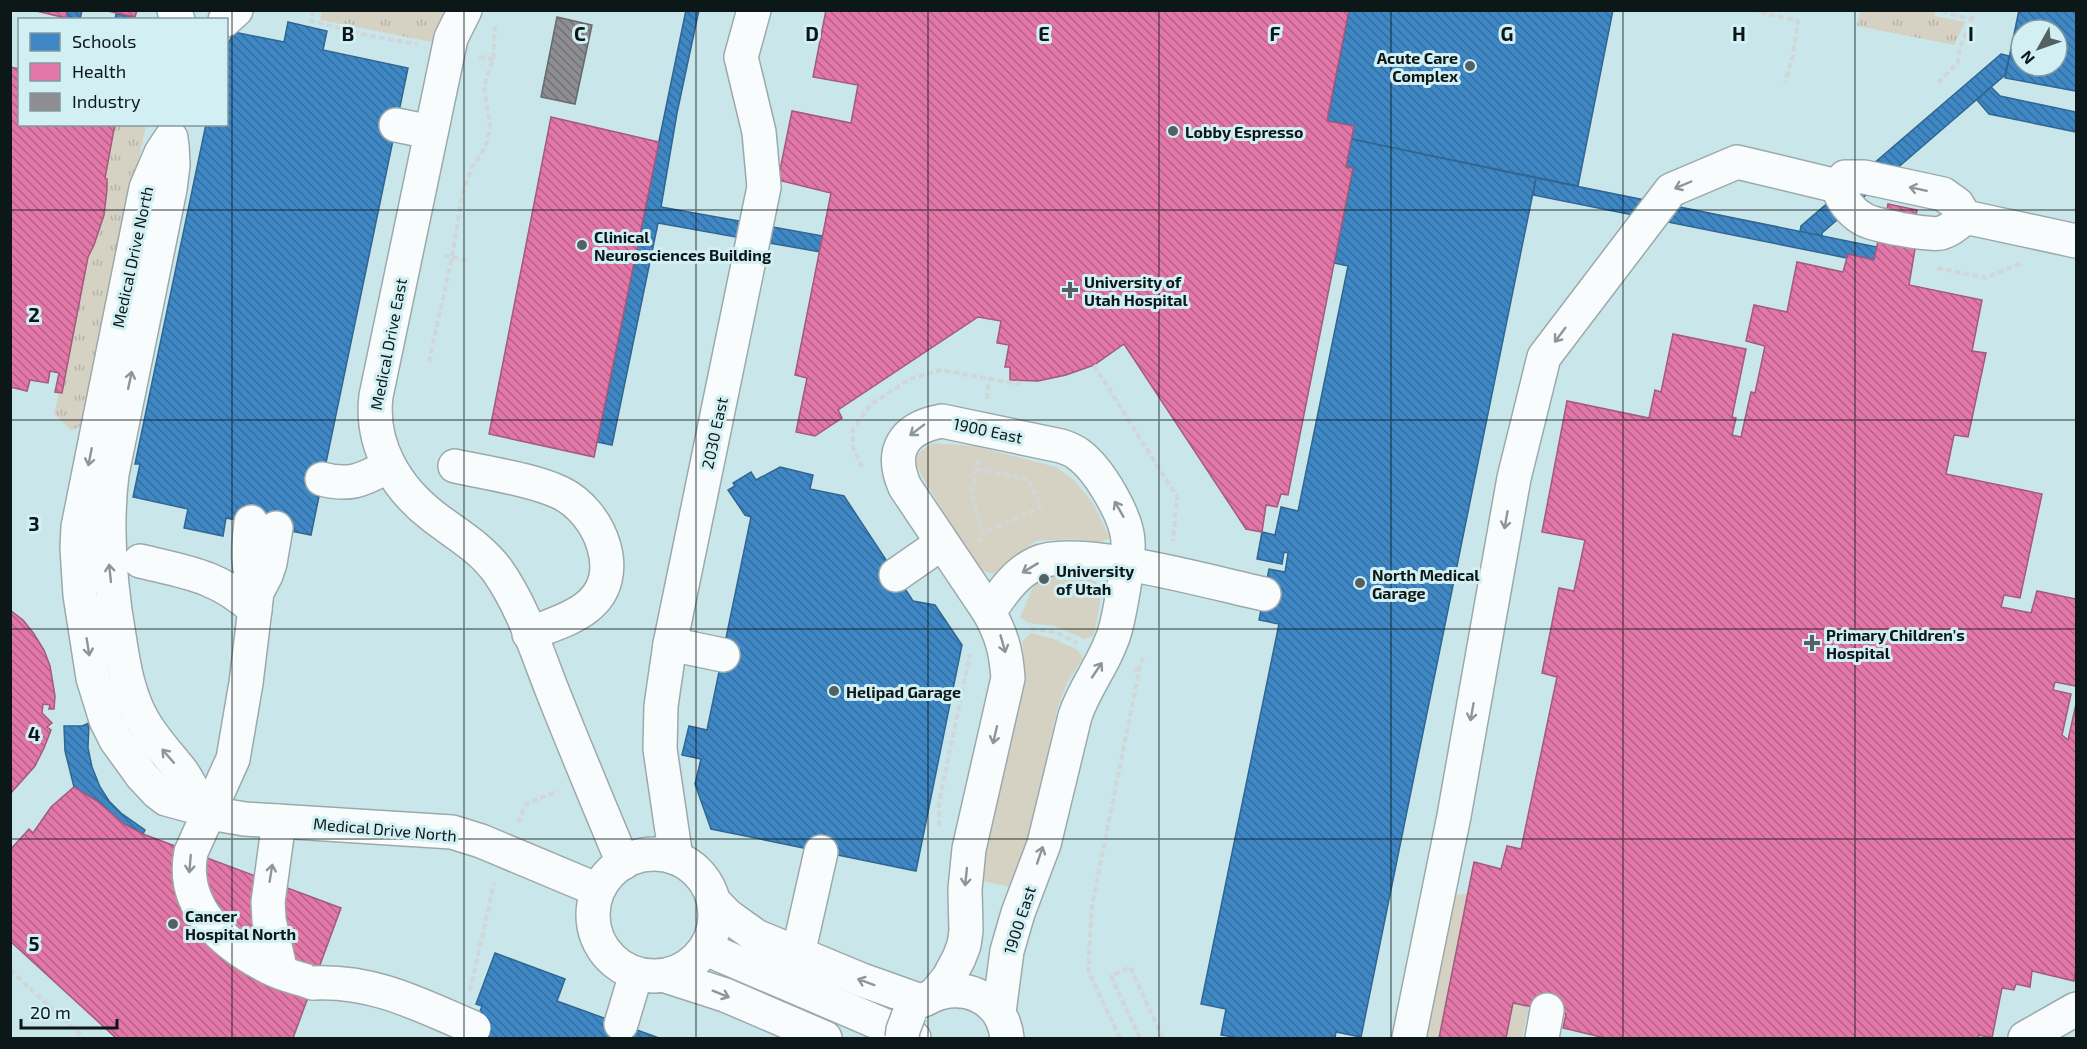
<svg xmlns="http://www.w3.org/2000/svg" width="2087" height="1049" font-family="'Exo 2',sans-serif">
	<style>
		.built { fill: #c9e7ea; fill-rule: evenodd }
		.grass { fill: url(#grass-tufts) }
		.green { fill: #d5d2c4 }
		.schools { fill: url(#schools-back-hatch); stroke: #306691; stroke-width: 1.5; fill-rule: evenodd }
		.health { fill: url(#health-back-hatch); stroke: #a25a7d; stroke-width: 1.5 }
		.industry { fill: url(#industry-back-hatch); stroke: #666a6d; stroke-width: 1.5 }
		.lines { fill: none; stroke-linecap: round; stroke-linejoin: round }
		.minor-casing { stroke: #9ca9ab; stroke-width: 36 }
		.path { stroke: #d2d6d8; stroke-width: 4; stroke-dasharray: 6 3; stroke-linecap: butt }
		.minor { stroke: #f9fcfc; stroke-width: 33 }
		.minor-bridge-casing { stroke: #9ca9ab; stroke-width: 36; stroke-linecap: butt }
		.minor-bridge { stroke: #f9fcfc; stroke-width: 33 }
		.oneway { stroke: #8e9595 }
		.grid { fill: none; stroke: #0c1718; stroke-width: 1.5; stroke-opacity: 0.55 }
		.poi-dot { fill: #546162; stroke: #d2f0f4; stroke-width: 2 }
		.labels { text-anchor: middle; dominant-baseline: central; stroke-width: 6; stroke-linejoin: round; paint-order: stroke }
		.poi-label { font-size: 16px; font-weight: bold; fill: #0c1718; stroke: #d2f0f4; text-anchor: start }
		.street-label { font-size: 16px; fill: #0c1718; stroke: #d2f0f4 }
		.grid-label { font-size: 20px; text-anchor: middle; font-weight: bold; fill: #0c1718; stroke: #d2f0f4; stroke-width: 6; stroke-linejoin: round; paint-order: stroke }
	</style>
	<defs>
		<pattern id="grass-tufts" width="24" height="20" patternUnits="userSpaceOnUse" patternTransform="scale(1.5)"><rect width="24" height="20" fill="#d5d2c4"/><path d="M3 7l-1-3M5 7V3M7 7l1-3M15 17l-1-3M17 17v-4M19 17l1-3" fill="none" stroke="#b6b4a8"/></pattern>
		<pattern id="schools-back-hatch" width="6" height="6" patternUnits="userSpaceOnUse" patternTransform="scale(1.5)"><rect width="6" height="6" fill="#3f88c5"/><path d="M-1 5l2 2M0 0l6 6M5-1l2 2" fill="none" stroke="#336e9f"/></pattern>
		<pattern id="health-back-hatch" width="6" height="6" patternUnits="userSpaceOnUse" patternTransform="scale(1.5)"><rect width="6" height="6" fill="#e377a8"/><path d="M-1 5l2 2M0 0l6 6M5-1l2 2" fill="none" stroke="#b66188"/></pattern>
		<pattern id="industry-back-hatch" width="6" height="6" patternUnits="userSpaceOnUse" patternTransform="scale(1.5)"><rect width="6" height="6" fill="#8d8d92"/><path d="M-1 5l2 2M0 0l6 6M5-1l2 2" fill="none" stroke="#727276"/></pattern>
	</defs>
	<rect width="100%" height="100%" fill="#daeaec"/>
	<path class="built" d="M10 11H2076V1038H15L10 1033ZM20 20H226V124H20ZM2021 30H2057V66H2021Z"/>
	<g class="grass">
		<polygon points="322,11 445,11 432,42 320,20"/>
		<polygon points="1860,11 1935,11 1935,16 1965,22 1954,45 1857,26"/>
		<path d="M115 125H146L88 408 84 421 78 428 71 430 54 414 59 393H62L88 257C101 232 108 207 107 179L105 178Z"/>
	</g>
	<g class="green">
		<polygon points="932,443 975,446 1056,467 1073,479 1093,503 1110,538 1100,542 1075,539 1036,541 993,574 980,570 922,477 917,465 917,454"/>
		<path d="M1051 572C1110 576 1104 584 1094 636L1084 639 1055 626 1028 623 1020 617 1035 583Z"/>
		<polygon points="1031,633 1054,639 1078,650 1083,658 1068,681 1057,709 1032,829 1010,887 983,881 986,854 1023,676 1024,663 1022,642"/>
		<polygon points="1468,893 1439,1038 1425,1038 1452,896"/>
		<polygon points="1513,1003 1529,1006 1522,1038 1506,1038"/>
	</g>
	<g class="schools">
		<polygon points="67,10 82,10 80,20 66,20"/>
		<polygon points="686,10 699,10 677,113 661,207 823,236 820,252 658,223 612,445 597,442"/>
		<polygon points="1349,10 1613,10 1578,186 1351,139 1354,126 1327,121"/>
		<path d="M2019 10H2076V91L2005 78ZM2021 30H2057V66H2021Z"/>
		<polygon points="116,14 131,16 130,20 115,20"/>
		<polygon points="288,22 327,31 323,50 408,68 311,535 226,518 223,536 184,528 188,509 133,497 140,464 135,464 206,124 226,124 226,48 234,32 284,42"/>
		<polygon points="2001,54 2009,56 2005,75 1822,233 1822,236 1800,232 1801,226"/>
		<polygon points="1991,87 2000,96 2076,112 2076,132 1989,114 1977,100"/>
		<polygon points="1351,139 1536,178 1361,1037 1336,1032 1335,1038 1239,1038 1221,1035 1226,1009 1201,1004 1279,624 1259,620 1269,569 1285,572 1288,553 1284,552 1282,564 1257,559 1262,532 1275,535 1281,507 1298,511 1348,266 1334,263 1353,168 1346,167"/>
		<polygon points="1536,178 1877,247 1874,260 1848,254 1847,258 1533,195"/>
		<polygon points="780,467 813,475 810,489 844,496 913,601 935,605 962,645 916,871 711,829 695,784 701,759 682,755 689,726 707,730 751,517 745,515 728,490 735,486 733,483 751,472 756,480"/>
		<polygon points="89,723 88,748 92,767 100,787 109,801 121,813 145,830 143,834 124,824 97,801 74,787 65,751 64,726 82,726"/>
		<polygon points="495,953 565,979 557,1001 659,1038 470,1038 482,1006 476,1004"/>
	</g>
	<g class="health">
		<polygon points="32,10 67,10 66,18"/>
		<polygon points="103,10 137,10 135,17"/>
		<polygon points="826,10 1349,10 1327,121 1354,126 1346,167 1353,168 1288,495 1281,494 1277,507 1266,505 1262,532 1246,529 1124,344 1094,365 1066,375 1038,381 1010,380 1010,367 1005,367 1009,345 997,343 1001,321 978,317 838,410 842,418 815,436 796,432 807,378 795,375 831,193 778,180 792,111 851,123 858,85 813,77"/>
		<polygon points="10,67 20,69 20,124 115,124 105,178 107,179 107,189 104,215 94,245 88,257 62,393 55,392 59,373 50,371 48,383 30,380 27,391 10,387"/>
		<polygon points="551,117 659,142 594,457 489,434"/>
		<polygon points="1888,204 1917,210 1909,247 1915,249 1909,285 1982,300 1972,351 1986,353 1968,437 1954,435 1946,474 2042,494 2020,598 2004,595 2001,607 2031,613 2037,591 2076,599 2076,686 2055,682 2053,690 2071,694 2062,735 2068,740 2076,704 2076,968 2074,981 2032,971 2030,987 2016,984 2014,990 2002,988 1992,1038 1979,1035 1978,1038 1605,1038 1563,1028 1566,1014 1513,1003 1506,1038 1439,1038 1474,862 1501,869 1507,846 1521,849 1557,677 1542,673 1559,588 1574,591 1585,540 1542,532 1567,401 1649,418 1655,390 1661,392 1673,334 1746,349 1732,417 1736,418 1732,435 1741,437 1751,392 1755,393 1765,346 1746,341 1754,305 1787,312 1797,262 1843,272 1848,254 1874,260 1878,241 1881,241"/>
		<polygon points="10,610 23,620 34,634 44,650 50,666 55,696 54,709 49,709 50,705 43,704 42,713 52,723 47,727 51,730 44,748 35,766 10,794"/>
		<polygon points="74,787 97,801 124,824 143,834 341,908 293,1038 116,1038 10,941 10,850 29,829 33,833 51,807"/>
	</g>
	<polygon class="industry" points="557,17 592,25 575,104 541,97"/>
	<g class="lines">
		<defs>
			<g id="minor">
				<polyline points="174,10 178,20"/>
				<path d="M465 10 451 38 376 396C370 445 396 488 434 517 456 534 480 547 497 570 522 605 536 649 552 690 575 748 599 805 623 863"/>
				<polyline points="225,20 236,10"/>
				<polyline points="396,125 431,132"/>
				<polyline points="171,138 161,153 146,188 78,527 77,548 80,595 93,678 106,720 116,740 142,776 157,792 166,799 188,805 200,804 221,815 245,819 452,832 481,841 598,890"/>
				<path d="M172 145 173 165 170 189 112 474C105 531 110 586 120 642 124 668 129 694 141 717 152 738 168 754 182 772 189 782 194 793 200 804"/>
				<path d="M1965 217C1958 224 1951 230 1941 233 1930 236 1873 225 1863 219 1849 211 1842 200 1837 186L1845 177H1864L1943 194 1957 204 1965 217 2076 241"/>
				<path d="M455 466C487 473 534 480 561 493 600 512 627 576 587 607 571 620 548 626 529 634"/>
				<path d="M322 479C351 487 364 479 389 466"/>
				<path d="M251 522C248 548 246 568 257 592"/>
				<path d="M276 528 270 563 266 575 257 592 246 683 233 759 191 852C180 907 224 945 270 968 283 975 299 978 313 983"/>
				<path d="M140 561C186 572 219 576 255 610"/>
				<polyline points="896,575 942,543"/>
				<path d="M989 612C1002 593 1015 573 1037 563 1077 544 1216 584 1264 594"/>
				<polyline points="670,644 723,655"/>
				<polyline points="279,821 268,902 269,920 281,972"/>
				<circle cx="654" cy="915" r="61"/>
				<polyline points="676,858 660,749 661,706 670,644 764,187 759,132 741,57 754,10"/>
				<polyline points="715,903 728,916 756,936 862,980 921,1001"/>
				<polyline points="718,954 914,1038"/>
				<polyline points="798,954 821,852"/>
				<polyline points="666,976 725,995 825,1038"/>
				<path d="M936 993 949 977 959 958 964 945 966 931 965 889 969 849 1008 678C1006 651 1002 636 989 612L905 487C889 451 903 428 942 421L1061 446C1067 448 1073 450 1078 454 1099 469 1128 518 1128 543 1129 562 1125 580 1122 598 1119 613 1117 629 1111 642 1101 668 1084 689 1075 716L1044 844 1018 913 1007 951 999 1012"/>
				<path d="M926 999C961 979 1003 997 1007 1038"/>
				<polyline points="621,1024 636,974"/>
				<polyline points="1409,1038 1454,816 1514,478 1544,357 1671,190 1737,162 1837,186"/>
				<polyline points="1542,1038 1547,1010"/>
				<polyline points="2025,1038 2076,1009"/>
			</g>
		</defs>
		<use href="#minor" class="minor-casing"/>
		<g class="path">
			<polyline points="313,10 311,21 371,36 417,44"/>
			<polyline points="1752,10 1798,21 1793,55 1785,83"/>
			<polyline points="1944,10 1944,12 1972,20"/>
			<polyline points="479,57 493,59"/>
			<polyline points="1938,83 1958,62 1960,47 1976,10"/>
			<polyline points="444,255 468,261"/>
			<polyline points="1937,268 1986,278 2022,263"/>
			<polyline points="429,362 452,257 462,194 472,167 481,155 487,142 490,125 484,87 493,59 495,27"/>
			<polyline points="1094,365 1177,497 1173,541"/>
			<polyline points="987,399 989,379"/>
			<polyline points="978,460 972,494 983,533 980,542"/>
			<polyline points="862,467 853,447 853,429 871,404 910,379 940,370 1018,384 1019,381"/>
			<polyline points="977,469 1028,479 1041,507 983,533"/>
			<polyline points="1031,629 1056,632 1077,643"/>
			<polyline points="1139,671 1143,657"/>
			<polyline points="518,823 526,804 558,791"/>
			<polyline points="939,826 939,803 970,654"/>
			<polyline points="10,970 84,1038"/>
			<polyline points="470,991 494,883"/>
			<polyline points="1120,1038 1088,970 1092,905 1139,671 1133,668"/>
			<polyline points="1140,1038 1111,976 1130,967 1163,1038"/>
		</g>
		<use href="#minor" class="minor"/>
		<defs>
			<g id="minor-bridge">
				<path d="M313 983C374 980 420 1005 474 1028"/>
				<polyline points="902,1038 903,1030 909,1014"/>
			</g>
		</defs>
		<use href="#minor-bridge" class="minor-bridge-casing"/>
		<use href="#minor-bridge" class="minor-bridge"/>
	</g>
	<defs><path id="oneway-shaft" d="M-6 0H5M1.5-3L5.5 0L1.5 3" fill="none" stroke-width="1.6" stroke-linecap="round" stroke-linejoin="round" transform="scale(1.5)"/></defs>
	<g class="oneway">
		<use href="#oneway-shaft" transform="translate(1683 185) rotate(157)"/>
		<use href="#oneway-shaft" transform="translate(1918 189) rotate(-168)"/>
		<use href="#oneway-shaft" transform="translate(1560 335) rotate(127)"/>
		<use href="#oneway-shaft" transform="translate(130 380) rotate(-78)"/>
		<use href="#oneway-shaft" transform="translate(917 430) rotate(143)"/>
		<use href="#oneway-shaft" transform="translate(90 457) rotate(101)"/>
		<use href="#oneway-shaft" transform="translate(1119 509) rotate(-120)"/>
		<use href="#oneway-shaft" transform="translate(1506 520) rotate(100)"/>
		<use href="#oneway-shaft" transform="translate(1030 568) rotate(149)"/>
		<use href="#oneway-shaft" transform="translate(110 573) rotate(-96)"/>
		<use href="#oneway-shaft" transform="translate(1003 644) rotate(74)"/>
		<use href="#oneway-shaft" transform="translate(88 647) rotate(81)"/>
		<use href="#oneway-shaft" transform="translate(1097 670) rotate(-56)"/>
		<use href="#oneway-shaft" transform="translate(1472 712) rotate(100)"/>
		<use href="#oneway-shaft" transform="translate(995 735) rotate(103)"/>
		<use href="#oneway-shaft" transform="translate(168 756) rotate(-131)"/>
		<use href="#oneway-shaft" transform="translate(1040 855) rotate(-71)"/>
		<use href="#oneway-shaft" transform="translate(190 864) rotate(95)"/>
		<use href="#oneway-shaft" transform="translate(271 873) rotate(-81)"/>
		<use href="#oneway-shaft" transform="translate(966 877) rotate(96)"/>
		<use href="#oneway-shaft" transform="translate(866 982) rotate(-160)"/>
		<use href="#oneway-shaft" transform="translate(721 994) rotate(22)"/>
	</g>
	<path class="grid" d="M232 10V1038M464 10V1038M696 10V1038M928 10V1038M1159 10V1038M1391 10V1038M1623 10V1038M1855 10V1038M10 210H2076M10 420H2076M10 629H2076M10 839H2076"/>
	<g class="poi-dot">
		<circle cx="1470" cy="66" r="6"/>
		<circle cx="1173" cy="131" r="6"/>
		<circle cx="582" cy="245" r="6"/>
		<path d="M1067 281h6v6h6v6h-6v6h-6v-6h-6v-6h6z"/>
		<circle cx="1044" cy="579" r="6"/>
		<circle cx="1360" cy="583" r="6"/>
		<path d="M1809 634h6v6h6v6h-6v6h-6v-6h-6v-6h6z"/>
		<circle cx="834" cy="691" r="6"/>
		<circle cx="173" cy="924" r="6"/>
	</g>
	<g class="labels">
		<g class="poi-label">
			<text x="1458" y="57" text-anchor="end">Acute Care<tspan x="1458" dy="18">Complex</tspan></text>
			<text x="1185" y="131">Lobby Espresso</text>
			<text x="594" y="236">Clinical<tspan x="594" dy="18">Neurosciences Building</tspan></text>
			<text x="1084" y="281">University of<tspan x="1084" dy="18">Utah Hospital</tspan></text>
			<text x="1056" y="570">University<tspan x="1056" dy="18">of Utah</tspan></text>
			<text x="1372" y="574">North Medical<tspan x="1372" dy="18">Garage</tspan></text>
			<text x="1826" y="634">Primary Children's<tspan x="1826" dy="18">Hospital</tspan></text>
			<text x="846" y="691">Helipad Garage</text>
			<text x="185" y="915">Cancer<tspan x="185" dy="18">Hospital North</tspan></text>
		</g>
		<g class="street-label">
			<text transform="translate(132 257) rotate(-78)">Medical Drive North</text>
			<text transform="translate(388 344) rotate(-79)">Medical Drive East</text>
			<text transform="translate(988 430) rotate(12)">1900 East</text>
			<text transform="translate(714 433) rotate(-78)">2030 East</text>
			<text transform="translate(385 829) rotate(5)">Medical Drive North</text>
			<text transform="translate(1019 920) rotate(-72)">1900 East</text>
		</g>
	</g>
	<g class="grid-label">
		<text x="348" y="41">B</text>
		<text x="580" y="41">C</text>
		<text x="812" y="41">D</text>
		<text x="1044" y="41">E</text>
		<text x="1275" y="41">F</text>
		<text x="1507" y="41">G</text>
		<text x="1739" y="41">H</text>
		<text x="1971" y="41">I</text>
		<text x="34" y="322">2</text>
		<text x="34" y="531">3</text>
		<text x="34" y="741">4</text>
		<text x="34" y="951">5</text>
	</g>
	<rect width="2087" height="1049" fill="none" stroke="#0c1718" stroke-width="24"/>
	<rect x="18" y="18" width="210" height="108" fill="#d2f0f4" stroke="#83999c" stroke-width="1.5"/>
	<rect x="30" y="33" width="30" height="18" fill="#3f88c5" stroke="#83999c" stroke-width="1.5"/>
	<text x="72" y="48" font-size="18" fill="#0c1718">Schools</text>
	<rect x="30" y="63" width="30" height="18" fill="#e377a8" stroke="#83999c" stroke-width="1.5"/>
	<text x="72" y="78" font-size="18" fill="#0c1718">Health</text>
	<rect x="30" y="93" width="30" height="18" fill="#8d8d92" stroke="#83999c" stroke-width="1.5"/>
	<text x="72" y="108" font-size="18" fill="#0c1718">Industry</text>
	<g transform="translate(2039 48) rotate(230)"><circle r="28" fill="#d2f0f4" stroke="#83999c" stroke-width="1.5"/>
	<path d="M0-4.5L10 22L0 15L-10 22Z" fill="#546162"/>
	<text y="-9" font-size="16" font-weight="bold" text-anchor="middle" fill="#0c1718">N</text>
	</g>
	<path d="M21 1019v9h96v-9" fill="none" stroke="#0c1718" stroke-width="3"/>
	<text x="30" y="1019" font-size="18" fill="#0c1718" stroke="#d2f0f4" stroke-width="4.5" paint-order="stroke">20 m</text>
</svg>
